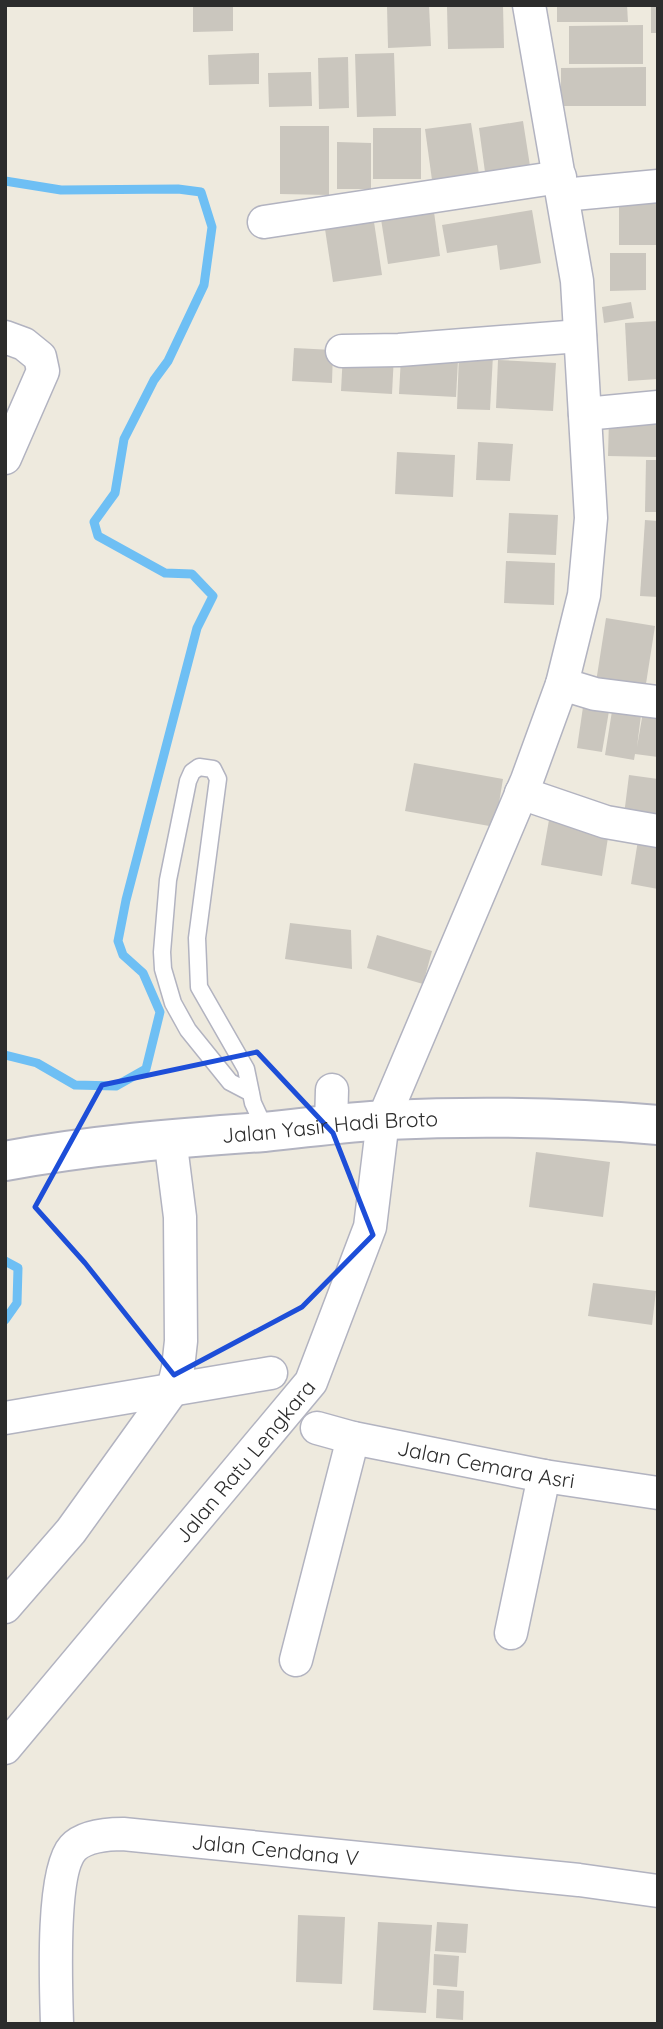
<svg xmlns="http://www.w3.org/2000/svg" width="663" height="2029" font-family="Quicksand,sans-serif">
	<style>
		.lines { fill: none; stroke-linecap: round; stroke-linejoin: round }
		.stream { stroke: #6ebff4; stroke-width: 9 }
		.building { fill: #cac6be }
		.lane-casing { stroke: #b2b3c0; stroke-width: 19 }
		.street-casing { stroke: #b2b3c0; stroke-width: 35 }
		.secondary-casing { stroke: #b2b3c0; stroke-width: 42 }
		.lane { stroke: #fff; stroke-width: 16 }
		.street { stroke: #fff; stroke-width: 32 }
		.secondary { stroke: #fff; stroke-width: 38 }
		.marked { fill: none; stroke: #1d4ed8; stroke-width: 5; stroke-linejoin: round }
		.labels { text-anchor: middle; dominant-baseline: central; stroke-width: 7; stroke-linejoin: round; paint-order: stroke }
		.street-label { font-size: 21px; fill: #2c2c2c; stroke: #fff }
	</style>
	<rect width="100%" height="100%" fill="#eeeade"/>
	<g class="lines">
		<g class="stream">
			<polyline points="5,181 61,190 178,189 201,192 212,227 204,285 168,361 154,380 124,439 115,493 94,522 98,536 165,573 192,574 213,596 197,628 126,900 118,941 123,955 143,973 160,1012 146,1069 116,1086 75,1085 37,1063 5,1055"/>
			<polyline points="5,1261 18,1268 17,1303 5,1320"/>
		</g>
	</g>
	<g class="building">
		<polygon points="193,5 233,5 233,31 193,32"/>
		<polygon points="387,5 429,5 431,46 388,48"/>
		<polygon points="503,5 504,48 448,49 447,6"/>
		<polygon points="557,5 627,5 628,22 557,22"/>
		<rect x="651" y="5" width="7" height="28"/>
		<polygon points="643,25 643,64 569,64 569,26"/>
		<polygon points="259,53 259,84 209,85 208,55"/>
		<polygon points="394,53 396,116 357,117 355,54"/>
		<polygon points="348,57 349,108 319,109 318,58"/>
		<polygon points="646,67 646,106 561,106 561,68"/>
		<polygon points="311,72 312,106 269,107 268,73"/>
		<polygon points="523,121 530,166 485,172 479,128"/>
		<polygon points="471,123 479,174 432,180 425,129"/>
		<polygon points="280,126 329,126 329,195 280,194"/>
		<rect x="373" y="128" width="48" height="51"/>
		<polygon points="337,142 371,143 371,189 337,189"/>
		<rect x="619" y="199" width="39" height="46"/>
		<polygon points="532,210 541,263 500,270 497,245 447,253 442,225"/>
		<polygon points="434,212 440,256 388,264 381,219"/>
		<polygon points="374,222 382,275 333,282 325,229"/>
		<polygon points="610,253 646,253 646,290 610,291"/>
		<polygon points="631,302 634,318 604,323 602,307"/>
		<polygon points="658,321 658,379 628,381 625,323"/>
		<polygon points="294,348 333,350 332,383 292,381"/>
		<polygon points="343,353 394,355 392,394 341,391"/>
		<polygon points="459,354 493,355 490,410 457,409"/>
		<polygon points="401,357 458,360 456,397 399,394"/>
		<polygon points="498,360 556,363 553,411 496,408"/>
		<polygon points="609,419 658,419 658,457 608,456"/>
		<polygon points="478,442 513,444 510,481 476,480"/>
		<polygon points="397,452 455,455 453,497 395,494"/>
		<polygon points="646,460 658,460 658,512 645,512"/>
		<polygon points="509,513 558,515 556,555 507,553"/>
		<polygon points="645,520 658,521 658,597 640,596"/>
		<polygon points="506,561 555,563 554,605 504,603"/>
		<polygon points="606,618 655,626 645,690 596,682"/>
		<polygon points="583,707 609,711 602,752 577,748"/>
		<polygon points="612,711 641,715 637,747 643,712 658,714 658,757 635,754 634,760 605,755"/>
		<polygon points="414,763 503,779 495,827 405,811"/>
		<polygon points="629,775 658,779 658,819 624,815"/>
		<polygon points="549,820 609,831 602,876 541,865"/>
		<polygon points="639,834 658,837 658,889 631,884"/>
		<polygon points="290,923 351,930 352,969 285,959"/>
		<polygon points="377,935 432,951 423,984 367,968"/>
		<polygon points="536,1152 610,1162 603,1217 529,1207"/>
		<polygon points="593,1283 656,1291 652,1325 588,1316"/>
		<polygon points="298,1915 345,1917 342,1984 296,1982"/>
		<polygon points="378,1922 432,1925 426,2013 373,2010"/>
		<polygon points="437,1922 468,1924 466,1953 435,1951"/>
		<polygon points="434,1954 459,1956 457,1987 433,1985"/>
		<polygon points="437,1989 464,1991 463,2020 436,2018"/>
	</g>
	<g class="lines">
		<defs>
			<polyline id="lane" points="251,1093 230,1082 188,1030 173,1003 163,969 162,952 168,880 188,781 192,772 199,767 213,769 218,779 197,938 199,987 246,1069 253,1103 266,1131"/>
			<g id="street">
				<polyline points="563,195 658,186"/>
				<polyline points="264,222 560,177"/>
				<polyline points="5,337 24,344 40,357 43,371 5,458"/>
				<polyline points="342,351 399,350 580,336"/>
				<polyline points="585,414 658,407"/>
				<polyline points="562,684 595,694 658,702"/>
				<polyline points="521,793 606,822 658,831"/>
				<polyline points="331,1125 332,1090"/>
				<polyline points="5,1418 271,1373"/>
				<path id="s1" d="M317 1428 353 1438 544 1476 658 1493"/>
				<polyline points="5,1607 71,1531 173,1389 178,1368 181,1341 180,1217 170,1138"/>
				<polyline points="511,1633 544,1476"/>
				<polyline points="296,1660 353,1438"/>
				<path id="s2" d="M5 1748 311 1382 370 1227 383 1120 527 780 562 684 584 595 591 518 577 281 529 5"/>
				<path id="s3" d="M57 2024C56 1989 51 1872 73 1848 84 1836 108 1834 123 1834L579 1880 658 1891"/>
			</g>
			<g id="secondary">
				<path id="s4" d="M5 1161C91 1145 177 1138 264 1132 305 1128 346 1122 386 1120 477 1116 567 1117 658 1125"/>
			</g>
		</defs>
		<use href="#lane" class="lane-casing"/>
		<use href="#street" class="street-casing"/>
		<use href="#secondary" class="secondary-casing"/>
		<use href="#lane" class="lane"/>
		<use href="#street" class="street"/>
		<use href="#secondary" class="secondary"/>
	</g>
	<path class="marked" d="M257 1052 333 1133 373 1235 302 1307 174 1375 85 1263 35 1207 102 1085Z"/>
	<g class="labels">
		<g class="street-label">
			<text stroke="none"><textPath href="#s4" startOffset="327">Jalan Yasir Hadi Broto</textPath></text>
			<text stroke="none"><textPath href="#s2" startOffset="374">Jalan Ratu Lengkara</textPath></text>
			<text stroke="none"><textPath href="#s1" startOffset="173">Jalan Cemara Asri</textPath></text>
			<text stroke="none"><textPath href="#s3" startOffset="385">Jalan Cendana V</textPath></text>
		</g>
	</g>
	<rect width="663" height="2029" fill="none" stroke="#2c2c2c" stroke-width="14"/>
</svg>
